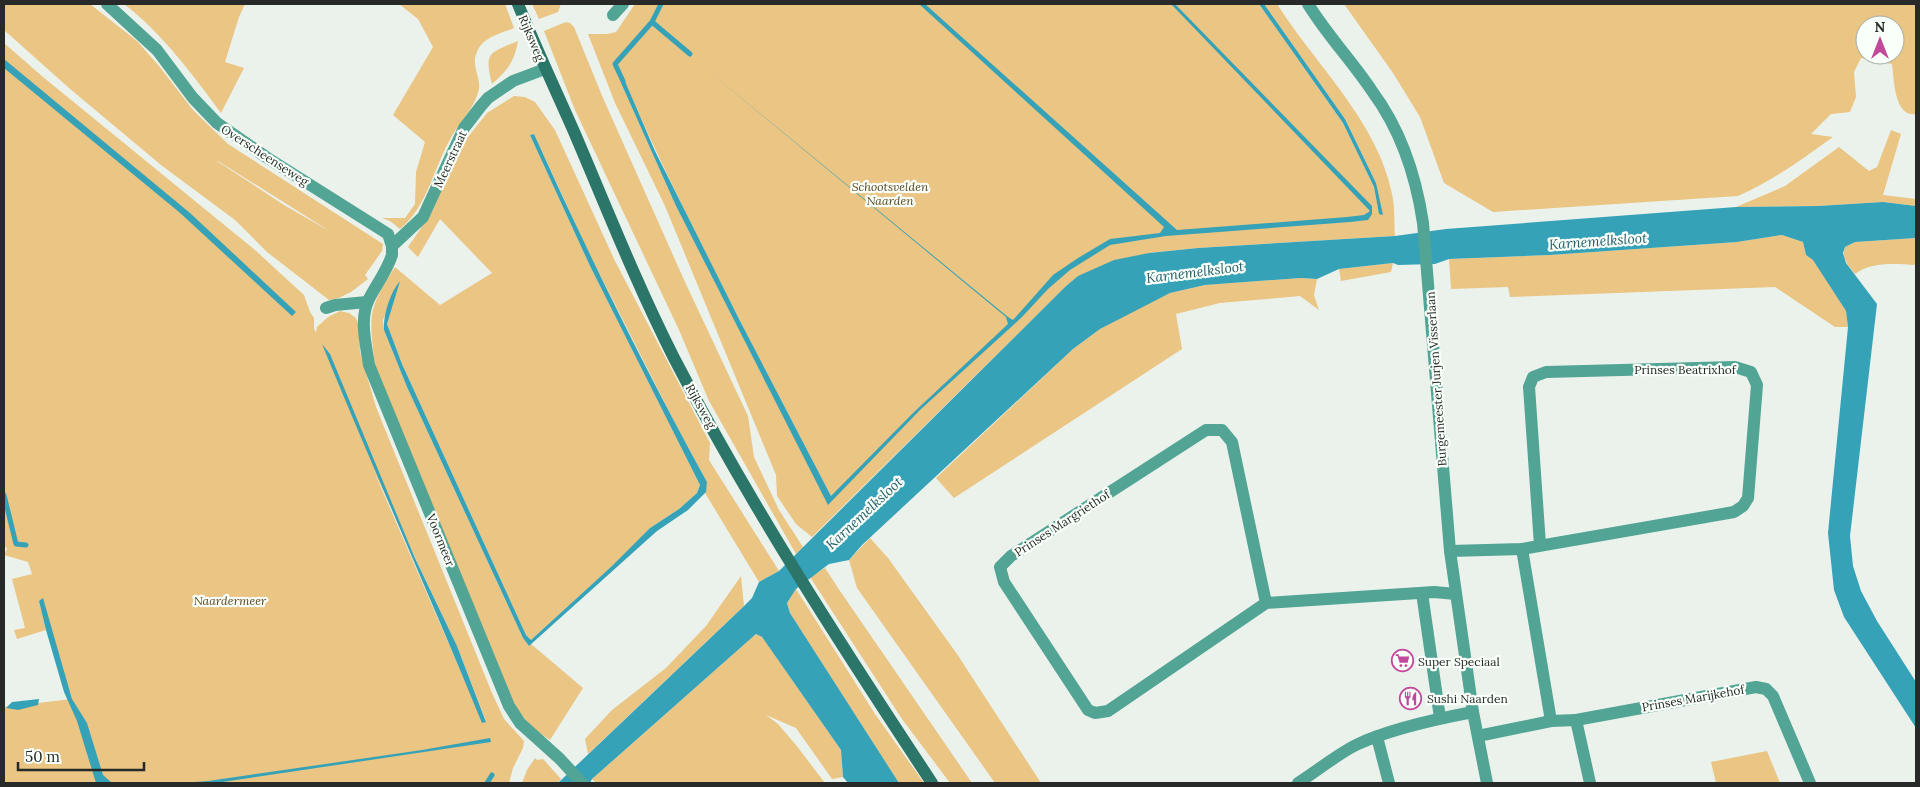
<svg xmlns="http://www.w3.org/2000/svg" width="1920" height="787" font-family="Lora,serif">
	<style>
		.green { fill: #eac583; fill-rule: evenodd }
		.water { fill: #36a2b8 }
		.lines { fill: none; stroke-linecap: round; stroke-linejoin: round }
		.stream { stroke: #36a2b8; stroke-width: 5 }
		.minor { stroke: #52a495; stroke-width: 12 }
		.tertiary { stroke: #52a495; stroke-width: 12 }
		.secondary { stroke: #2b7569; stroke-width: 12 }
		.labels { text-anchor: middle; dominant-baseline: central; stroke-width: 4.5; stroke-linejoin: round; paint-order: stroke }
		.street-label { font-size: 12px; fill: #272a28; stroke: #f9fff9 }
		.park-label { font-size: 12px; font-style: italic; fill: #5b461f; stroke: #f9fff9 }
		.poi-label { font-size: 12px; fill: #272a28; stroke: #f9fff9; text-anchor: start }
		.water-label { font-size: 14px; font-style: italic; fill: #27606c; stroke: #f9fff9 }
	</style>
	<rect width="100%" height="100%" fill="#ebf2ec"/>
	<g class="green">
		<path d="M4 4H90L137 41 159 66 193 110 228 144 383 244 382 251 365 275 368 279 351 292 339 298 329 300 267 252 235 220 161 165 69 88 4 30ZM217 161H218L331 232 284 205Z"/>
		<path d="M124 4H245L239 17 225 62 244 68 221 113C193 75 162 33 124 4Z"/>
		<path d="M399 4H505L514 28C500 34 483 37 477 52 470 66 483 79 478 93 473 109 460 122 452 136 434 166 428 206 400 229L390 221 382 218H405L415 204 416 172 425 142 393 115 433 47 418 19Z"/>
		<polygon points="532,4 561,4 558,12 539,19"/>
		<path d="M635 4H1259L1343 123 1374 187 1379 213 1376 183 1345 119 1264 4H1277C1315 64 1378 122 1392 194 1395 207 1394 222 1395 236L1198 248 1149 253 1078 276 1066 286 812 537 796 524 777 496 776 475 665 206 615 103 588 34H607L616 32ZM624 80C686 222 760 359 831 496L828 504 676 206 621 83Z"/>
		<path d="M1344 4H1916V114C1894 118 1894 78 1892 64L1861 58 1854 72 1856 97 1850 112 1831 114 1811 134 1833 137C1801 160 1774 180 1738 196L1493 212 1444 183 1420 117 1393 73ZM1865 25H1895V55H1865Z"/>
		<polygon points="566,22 570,23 574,27 603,98 685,282 748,416 754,457 779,510 803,547 796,554 709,401 679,330 575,110 544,31"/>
		<path d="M518 41C514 62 508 70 492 84 484 52 489 53 518 41Z"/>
		<path d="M4 43 43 77 255 250 304 295 310 312 314 318V328L316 333 317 327 328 317 340 311 349 313 356 318 359 326 360 352 376 407 492 693 504 719 524 741 523 748 513 768 509 783H4V707L72 699 39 601 46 630 17 639 14 630 25 628 12 579 32 574 28 562 4 555 7 549 4 545ZM373 469 457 646 486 721 483 723Z"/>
		<path d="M514 96 525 97 535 102 555 130 615 261 710 443 709 460 779 571 759 582 705 493 707 482 676 425 587 249 534 134 530 135 590 266 700 485 697 493 679 509 650 528 629 551 531 640 526 635 402 364 387 324 399 282 383 320 384 330 407 387 523 638 529 646 531 644 583 688 550 740 531 727 516 708 375 369C374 351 368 323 374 306 379 292 387 279 395 267L440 305 492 273 440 219 418 257 408 247 432 212 458 154 468 137 487 113Z"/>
		<polygon points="1891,130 1901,134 1883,195 1916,199 1916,206 1883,202 1818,206 1736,207 1785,186 1839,147 1869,171 1877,167"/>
		<polygon points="1782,235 1803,242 1806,255 1813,259 1846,311 1848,327 1835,327 1775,287 1510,297 1508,287 1451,289 1449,259 1551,255 1736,242"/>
		<path d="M1916 238V265C1896 264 1872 261 1855 274 1848 265 1841 258 1845 247L1855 242Z"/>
		<polygon points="1393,263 1391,272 1341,281 1339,269"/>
		<polygon points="1301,278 1317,279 1314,295 1319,310 1300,296 1220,303 1176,314 1182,349 954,498 936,478 1073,349 1100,329 1133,311 1170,293 1205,285"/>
		<polygon points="870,538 888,558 957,654 1041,783 995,783 857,588 849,560"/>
		<polygon points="825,568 838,588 972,783 950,783 902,719 810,577"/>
		<polygon points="741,576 744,606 588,754 585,739 612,710 666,668 706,626"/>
		<polygon points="796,589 875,714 924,783 899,783 790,613 787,603"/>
		<polygon points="756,634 762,637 841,750 843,777 832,779 796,728 766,715 778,724 796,745 825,783 596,783 592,779"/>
		<polygon points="1767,751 1780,783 1716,783 1711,762"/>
		<polygon points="535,758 537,760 543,759 561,779 558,783 522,783 527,770"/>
	</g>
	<g class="water">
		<polygon points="919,4 925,4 1177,230 1347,217 1364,215 1370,211 1171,4 1175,4 1372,206 1372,214 1368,220 1350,222 1166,236 1110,245 1070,270 1048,289 1022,317 920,410 828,505 676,206 621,83 624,79 655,151 739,319 831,496 913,413 1008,324 1006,317 706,69 1008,317 1013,320 1053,275 1078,258 1110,239 1160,233 1164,227"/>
		<polygon points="1259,4 1264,4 1345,119 1376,183 1383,215 1379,214 1374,187 1343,123"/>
		<polygon points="4,59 190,213 296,312 292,316 179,212 4,68"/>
		<path d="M534 134C587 252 645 369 707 482L706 492 688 510 657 531 529 646 523 638 407 387 384 330C383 315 390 293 400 281L387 324 402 364 526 635 531 640 612 566 650 528 679 509 697 493 700 485 590 266 530 135Z"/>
		<polygon points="1883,202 1916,206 1916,238 1855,242 1845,247 1843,253 1846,263 1877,304 1850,536 1853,566 1861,591 1877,621 1916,682 1916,728 1844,617 1834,590 1828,533 1848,327 1846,311 1813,260 1806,255 1803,242 1782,235 1737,242 1550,255 1449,259 1435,264 1398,265 1393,263 1339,269 1317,279 1301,278 1205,285 1170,293 1100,329 1073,349 862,545 849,560 829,564 796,589 787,603 790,613 899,783 848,783 843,777 841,750 762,637 756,634 592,779 590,783 558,783 742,608 752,598 759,582 779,571 1066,286 1078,276 1114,260 1149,253 1198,248 1395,236 1446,229 1736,207 1818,206"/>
		<path d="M322 344 330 354 414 556 457 646 486 722 482 723C430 596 374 471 322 344Z"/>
		<polygon points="43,598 72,699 87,723 103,775 112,783 96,783 77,721 64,692 46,630 39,601"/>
		<polygon points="39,699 38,705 18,710 6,708 12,702"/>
		<polygon points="490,738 491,742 216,783 181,783 208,781 422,750"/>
	</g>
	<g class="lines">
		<g class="stream">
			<polyline points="652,22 690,54"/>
			<polyline points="623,81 615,64 652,22 661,4"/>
			<polyline points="4,495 16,544 26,545"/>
			<polyline points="487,783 492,775"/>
		</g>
		<g class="minor">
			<path d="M107 4 157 50 193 98 217 123 266 157 388 234 392 246V255C387 271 376 285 369 299 359 319 366 344 369 365L509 706 520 723 560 759 582 783"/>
			<polyline points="613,15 623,4"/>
			<polyline points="392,246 423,217 464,128 481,106 488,98 513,81 545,69"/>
			<polyline points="326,308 335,305 367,302"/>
			<polyline points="1522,549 1551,721"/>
			<polyline points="1450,551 1522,549 1734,512 1743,506 1748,498 1757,385 1751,372 1735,367 1546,372 1533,377 1529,387 1540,545"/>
			<polyline points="1422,593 1440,718"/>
			<polyline points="1266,603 1232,442 1222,430 1206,430 1011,556 1000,567 1004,582 1088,710 1095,713 1108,711 1266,603 1434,592 1456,594"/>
			<polyline points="1576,720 1756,687 1766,689 1773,696 1810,783"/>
			<polyline points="1478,736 1551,721 1576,720 1590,783"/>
			<polyline points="1377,737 1389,783"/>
			<path d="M1298 783C1317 771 1336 755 1356 745 1389 729 1436 719 1473 712"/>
		</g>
		<path class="tertiary" d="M1308 4C1327 35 1352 61 1372 91 1401 130 1416 176 1423 223L1450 551 1473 712 1487 783"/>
		<path class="secondary" d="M518 4C536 48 556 91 575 134 607 209 637 285 674 358 750 505 841 645 932 783"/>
	</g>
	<defs>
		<symbol id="supermarket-ring" viewBox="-11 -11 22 22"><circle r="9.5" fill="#f9fff9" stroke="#c2489b" stroke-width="1.5"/><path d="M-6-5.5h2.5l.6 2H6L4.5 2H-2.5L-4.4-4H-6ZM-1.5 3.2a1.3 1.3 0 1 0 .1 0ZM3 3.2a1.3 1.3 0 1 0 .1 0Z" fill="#c2489b"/></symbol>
		<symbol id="restaurant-ring" viewBox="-11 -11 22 22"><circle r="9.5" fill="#f9fff9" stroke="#c2489b" stroke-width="1.5"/><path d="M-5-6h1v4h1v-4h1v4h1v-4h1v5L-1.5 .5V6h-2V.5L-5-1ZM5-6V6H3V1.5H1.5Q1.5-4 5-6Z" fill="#c2489b"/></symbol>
	</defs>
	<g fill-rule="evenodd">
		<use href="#supermarket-ring" x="1390" y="648" width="25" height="25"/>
		<use href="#restaurant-ring" x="1398" y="686" width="25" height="25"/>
	</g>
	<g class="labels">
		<g class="street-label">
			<text transform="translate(532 38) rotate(67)">Rijksweg</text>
			<text transform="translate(265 155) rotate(33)">Overscheenseweg</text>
			<text transform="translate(450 159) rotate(-65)">Meerstraat</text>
			<text x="1685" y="369">Prinses Beatrixhof</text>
			<text transform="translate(1436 379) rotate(-94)">Burgemeester Jurjen Visserlaan</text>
			<text transform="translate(701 406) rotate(61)">Rijksweg</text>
			<text transform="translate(1062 523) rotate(-33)">Prinses Margriethof</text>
			<text transform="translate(441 540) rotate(68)">Voormeer</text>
			<text transform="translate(1693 698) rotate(-10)">Prinses Marijkehof</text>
		</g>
		<g class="park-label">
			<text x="890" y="186">Schootsvelden<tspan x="890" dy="14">Naarden</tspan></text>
			<text x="230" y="600">Naardermeer</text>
		</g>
		<g class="poi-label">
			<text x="1418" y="661">Super Speciaal</text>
			<text x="1427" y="698">Sushi Naarden</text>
		</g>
		<g class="water-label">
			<text transform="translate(1598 241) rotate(-4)">Karnemelksloot</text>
			<text transform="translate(1195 272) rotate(-7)">Karnemelksloot</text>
			<text transform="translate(864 513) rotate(-43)">Karnemelksloot</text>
		</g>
	</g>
	<rect width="1920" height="787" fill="none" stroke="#272a28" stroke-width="10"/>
	<g transform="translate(1880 40)"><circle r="24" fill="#f9fff9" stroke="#a5aaa5"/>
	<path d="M0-4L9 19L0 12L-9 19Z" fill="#c2489b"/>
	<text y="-8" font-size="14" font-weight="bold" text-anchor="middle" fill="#272a28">N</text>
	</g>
	<path d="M18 762v8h126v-8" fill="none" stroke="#272a28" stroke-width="2.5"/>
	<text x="25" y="762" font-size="15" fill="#272a28" stroke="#f9fff9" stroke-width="4" paint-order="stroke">50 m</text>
</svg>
